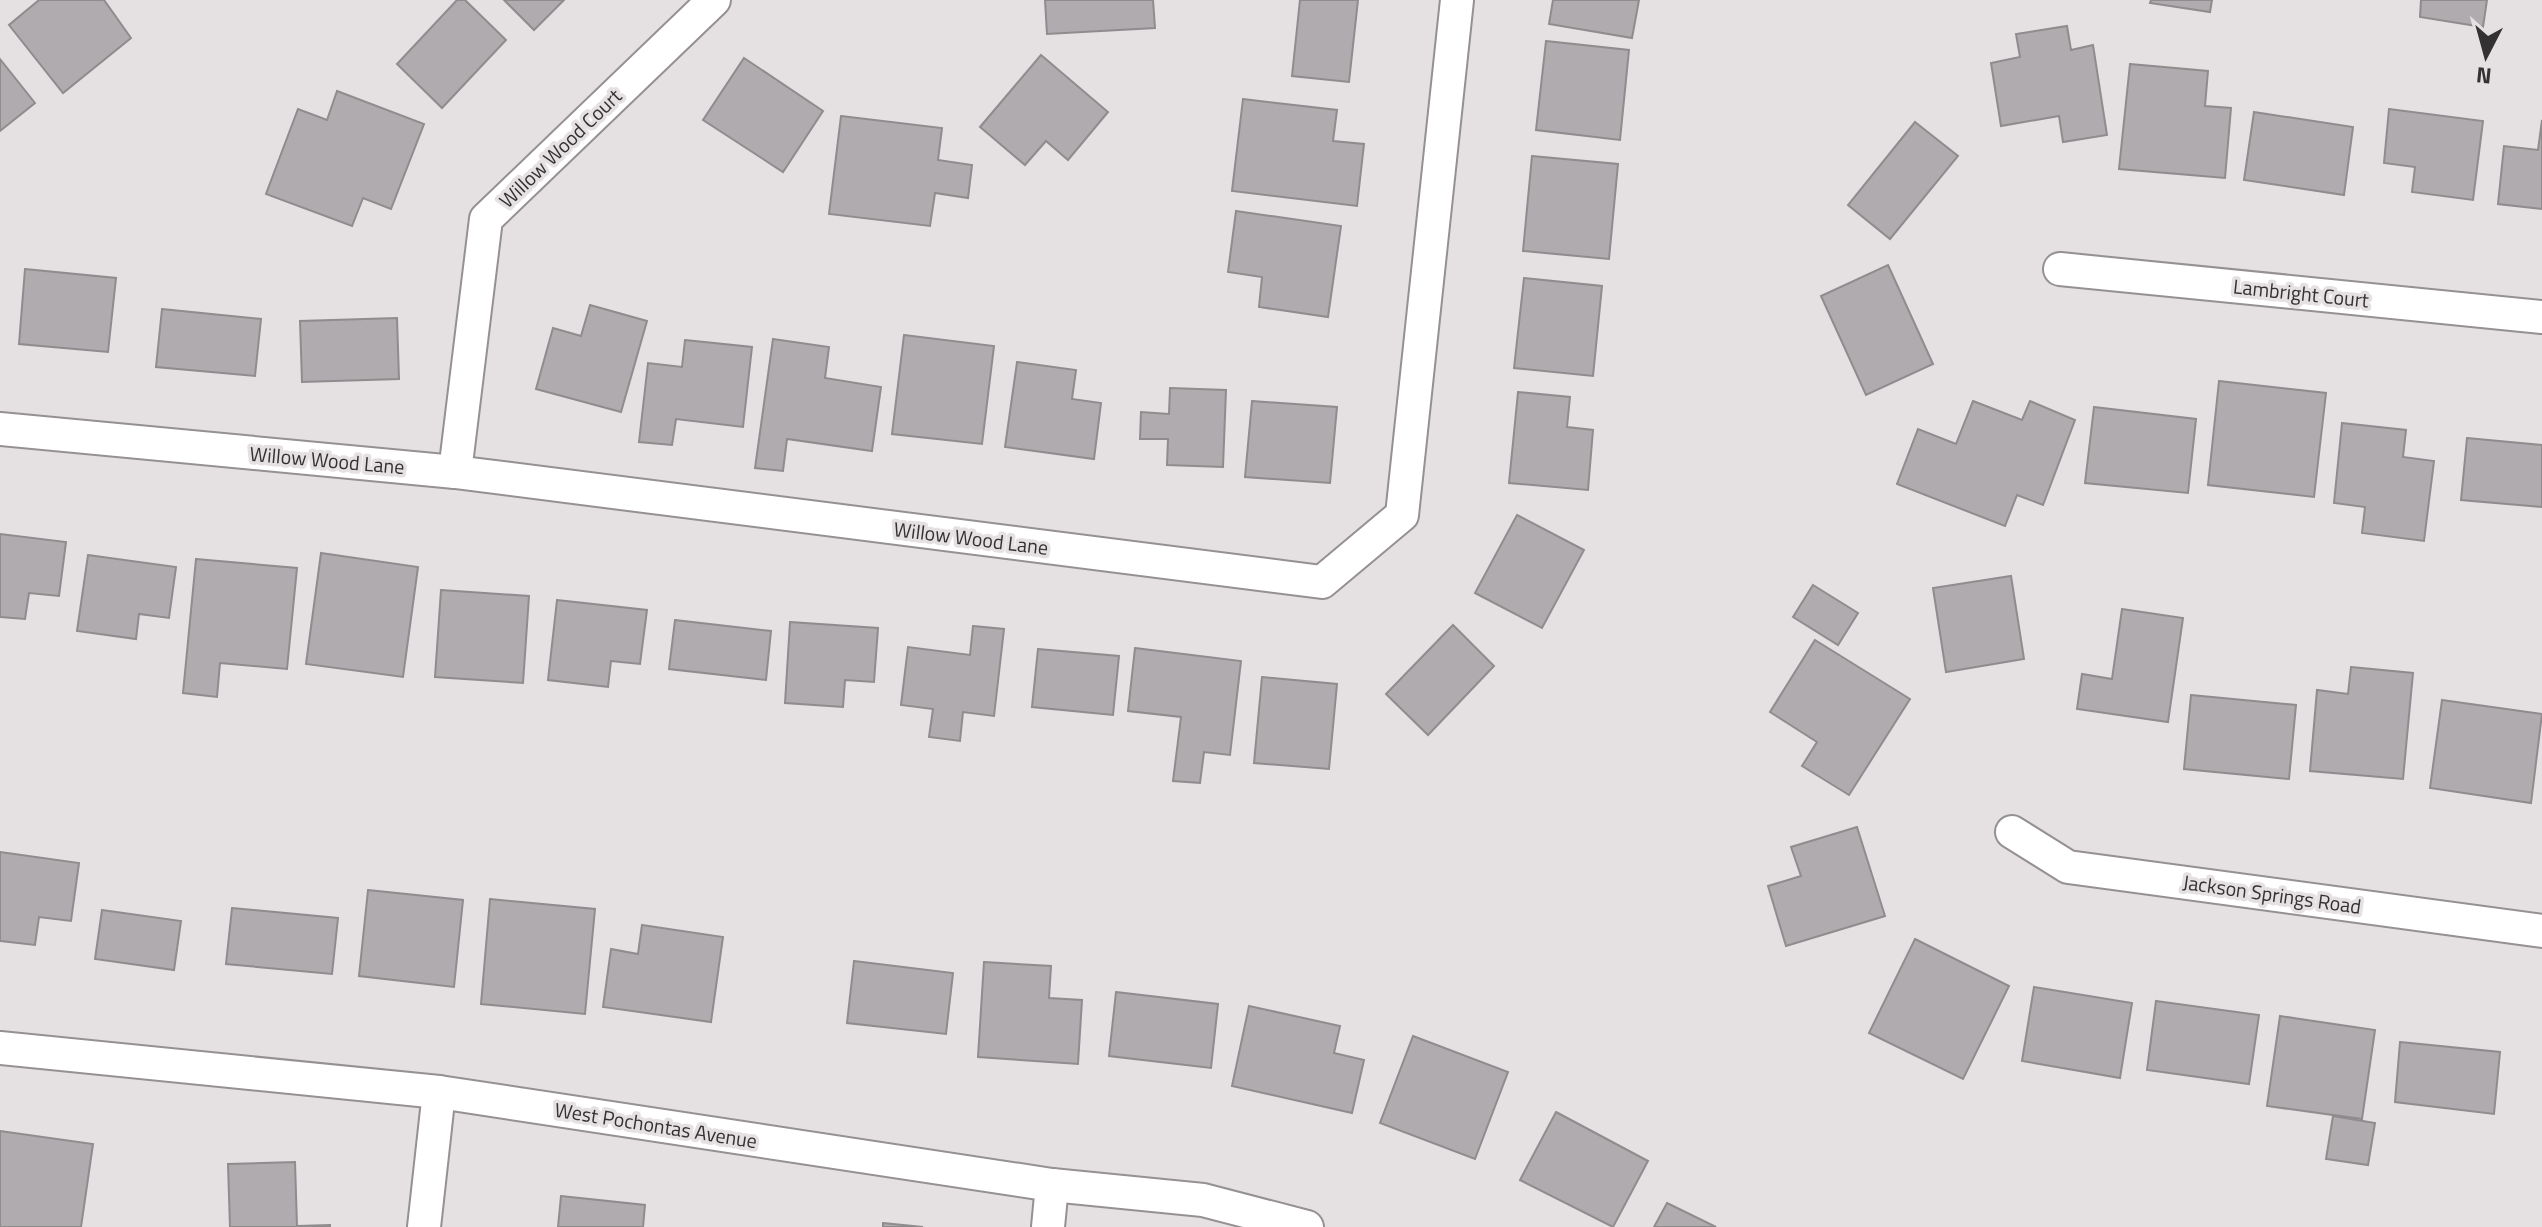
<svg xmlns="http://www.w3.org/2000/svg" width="2542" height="1227" font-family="'Titillium Web',sans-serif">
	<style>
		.building { fill: #afabae; stroke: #8f8c8e; stroke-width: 2 }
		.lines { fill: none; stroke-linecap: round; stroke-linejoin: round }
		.minor-casing { stroke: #959091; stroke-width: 36 }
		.minor { stroke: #fff; stroke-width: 32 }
		.labels { text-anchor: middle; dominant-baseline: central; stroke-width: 7; stroke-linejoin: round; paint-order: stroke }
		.street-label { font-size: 20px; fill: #333132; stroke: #e5e0e2 }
	</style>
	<rect width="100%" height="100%" fill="#e5e0e2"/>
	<g class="building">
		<polygon points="39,0 104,0 131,38 63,93 9,25"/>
		<polygon points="457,0 465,0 506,40 442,108 397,64"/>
		<polygon points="504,0 564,0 534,30"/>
		<polygon points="1045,0 1153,0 1155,28 1047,34"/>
		<polygon points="1300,0 1358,0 1349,82 1292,76"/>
		<polygon points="1553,0 1639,0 1632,38 1549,24"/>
		<polygon points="2151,0 2212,0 2210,12 2150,3"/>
		<polygon points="2421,0 2487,0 2483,27 2420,17"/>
		<polygon points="2067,26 2071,50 2093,45 2107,135 2063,142 2059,116 2001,126 1991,63 2020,57 2016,34"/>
		<polygon points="1546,41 1629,50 1620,140 1536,130"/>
		<polygon points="1041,55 1108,112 1068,160 1046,141 1025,165 980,127"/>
		<polygon points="744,58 823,111 783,172 703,120"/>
		<polygon points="0,59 35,103 0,131"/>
		<polygon points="2130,64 2208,71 2205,106 2231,108 2225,178 2119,169"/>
		<polygon points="337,91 424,124 391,209 363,198 352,226 266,194 298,109 327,120"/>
		<polygon points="1243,99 1337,110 1333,141 1364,144 1357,206 1232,191"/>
		<polygon points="2389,109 2483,121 2473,200 2412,192 2415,167 2384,163"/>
		<polygon points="2254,112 2353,127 2344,195 2244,180"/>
		<polygon points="841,116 942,128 938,160 972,165 968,198 935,193 930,226 829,214"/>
		<polygon points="2542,120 2542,209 2498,204 2504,146 2538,150"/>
		<polygon points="1915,122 1958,156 1890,239 1848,205"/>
		<polygon points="1532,156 1618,164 1609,259 1523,251"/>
		<polygon points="1236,211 1341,226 1328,317 1259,307 1262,277 1228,272"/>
		<polygon points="1888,265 1933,364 1866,395 1821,296"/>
		<polygon points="25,269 116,278 108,352 19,344"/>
		<polygon points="1524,278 1602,286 1593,376 1514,368"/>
		<polygon points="590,305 647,321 621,412 536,389 553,328 581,336"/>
		<polygon points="162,309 261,319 255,376 156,367"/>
		<polygon points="397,318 399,379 302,382 300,321"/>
		<polygon points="904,335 994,346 982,444 892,434"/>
		<polygon points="773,339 829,347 825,378 881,387 872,451 787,439 783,471 755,468"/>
		<polygon points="685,340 752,347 743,427 676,419 672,445 639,442 648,363 682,367"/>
		<polygon points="1017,362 1076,370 1072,399 1101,403 1094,459 1005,447"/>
		<polygon points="2219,381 2326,393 2314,497 2208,485"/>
		<polygon points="1170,388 1226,390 1223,467 1167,465 1168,439 1140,439 1141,412 1169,414"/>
		<polygon points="1518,392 1570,397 1567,427 1593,430 1588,490 1509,483"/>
		<polygon points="1252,401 1337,407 1330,483 1245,477"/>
		<polygon points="1973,401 2022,420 2030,401 2075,420 2043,505 2017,495 2005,526 1897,484 1918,429 1956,444"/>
		<polygon points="2094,407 2196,419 2188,493 2085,483"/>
		<polygon points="2342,423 2406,430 2403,457 2434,461 2424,541 2362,533 2365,507 2334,503"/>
		<polygon points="2467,438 2542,445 2542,507 2461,500"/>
		<polygon points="1517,515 1584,550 1542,628 1475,593"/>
		<polygon points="0,534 66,542 59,596 29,593 25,619 0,617"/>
		<polygon points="321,553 418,567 403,677 306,664"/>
		<polygon points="88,555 176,567 169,618 139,614 136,639 77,631"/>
		<polygon points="196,559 297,568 287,669 220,663 217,697 183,693"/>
		<polygon points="2011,576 2024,659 1946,672 1933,588"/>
		<polygon points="1813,585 1858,613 1838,645 1793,617"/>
		<polygon points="441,590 529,596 523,683 435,677"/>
		<polygon points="557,600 647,610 640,664 611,661 608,687 548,680"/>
		<polygon points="2122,609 2183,618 2168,722 2077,709 2082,674 2112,679"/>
		<polygon points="675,620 771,631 766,680 669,669"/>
		<polygon points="790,622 878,628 874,682 845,680 843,707 785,703"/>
		<polygon points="1453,625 1494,666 1428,735 1386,694"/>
		<polygon points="973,626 1004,629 994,716 963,712 960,741 929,737 933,709 901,705 908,647 970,655"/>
		<polygon points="1815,640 1910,699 1849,795 1802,766 1817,742 1770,712"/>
		<polygon points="1135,648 1241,661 1230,755 1204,752 1200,783 1173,781 1181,717 1128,711"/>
		<polygon points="1038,649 1119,656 1113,715 1032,707"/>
		<polygon points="2351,667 2413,673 2403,779 2310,771 2317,690 2348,694"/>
		<polygon points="1262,677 1337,684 1329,769 1254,763"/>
		<polygon points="2191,695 2296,705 2289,779 2184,769"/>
		<polygon points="2442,700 2542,714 2531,803 2430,788"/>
		<polygon points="1857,827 1885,916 1786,946 1768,886 1801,876 1791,847"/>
		<polygon points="0,852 79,863 71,921 39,917 35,945 0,941"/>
		<polygon points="368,890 463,900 454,987 359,976"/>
		<polygon points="490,899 595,909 585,1014 481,1004"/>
		<polygon points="232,908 338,918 332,974 226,964"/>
		<polygon points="102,910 181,921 174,970 95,959"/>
		<polygon points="642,925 723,937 711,1022 603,1007 611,949 638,954"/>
		<polygon points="1915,939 2009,986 1963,1079 1869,1033"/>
		<polygon points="854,961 953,973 946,1034 847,1023"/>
		<polygon points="984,962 1051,966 1049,998 1082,1000 1078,1064 978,1057"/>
		<polygon points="2034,987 2132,1003 2120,1078 2022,1061"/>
		<polygon points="1116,992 1218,1004 1211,1068 1109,1056"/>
		<polygon points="2156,1001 2259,1015 2249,1084 2147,1070"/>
		<polygon points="1249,1006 1340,1026 1334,1053 1364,1060 1352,1113 1232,1086"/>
		<polygon points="2280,1016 2375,1030 2362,1119 2267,1106"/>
		<polygon points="1413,1036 1508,1072 1475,1159 1380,1123"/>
		<polygon points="2400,1042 2500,1052 2494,1114 2395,1102"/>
		<polygon points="1556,1112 1648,1161 1613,1227 1520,1180"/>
		<polygon points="2333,1116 2375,1123 2368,1165 2326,1159"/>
		<polygon points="0,1131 93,1144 81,1227 0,1227"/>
		<polygon points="295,1162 297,1226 330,1225 330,1227 230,1227 228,1164"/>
		<polygon points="561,1196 645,1205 643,1227 558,1227"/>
		<polygon points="1667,1203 1716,1227 1654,1227"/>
		<polygon points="883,1223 923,1227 883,1227"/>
	</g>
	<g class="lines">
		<defs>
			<g id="minor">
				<polyline points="2060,269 2542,317"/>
				<polyline points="0,429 455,472 1322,582 1402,515 1457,0"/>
				<polyline points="455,472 486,219 714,0"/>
				<polyline points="2012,832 2068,867 2542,931"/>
				<polyline points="0,1048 439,1092 1052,1185 1203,1200 1307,1227"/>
				<polyline points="424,1227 439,1092"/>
				<polyline points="1048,1227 1052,1185"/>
			</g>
		</defs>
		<use href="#minor" class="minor-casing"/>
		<use href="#minor" class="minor"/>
	</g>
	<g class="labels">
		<g class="street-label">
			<text transform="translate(560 148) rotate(-44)">Willow Wood Court</text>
			<text transform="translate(2301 293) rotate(6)">Lambright Court</text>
			<text transform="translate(327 460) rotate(5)">Willow Wood Lane</text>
			<text transform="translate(971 538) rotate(7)">Willow Wood Lane</text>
			<text transform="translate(2272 894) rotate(8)">Jackson Springs Road</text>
			<text transform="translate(656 1125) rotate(9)">West Pochontas Avenue</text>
		</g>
	</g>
	<g transform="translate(2486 56) rotate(186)" stroke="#e5e0e2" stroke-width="6" paint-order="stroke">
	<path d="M0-6L14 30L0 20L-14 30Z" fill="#333132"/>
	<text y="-12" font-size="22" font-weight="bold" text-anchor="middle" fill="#333132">N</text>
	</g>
</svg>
